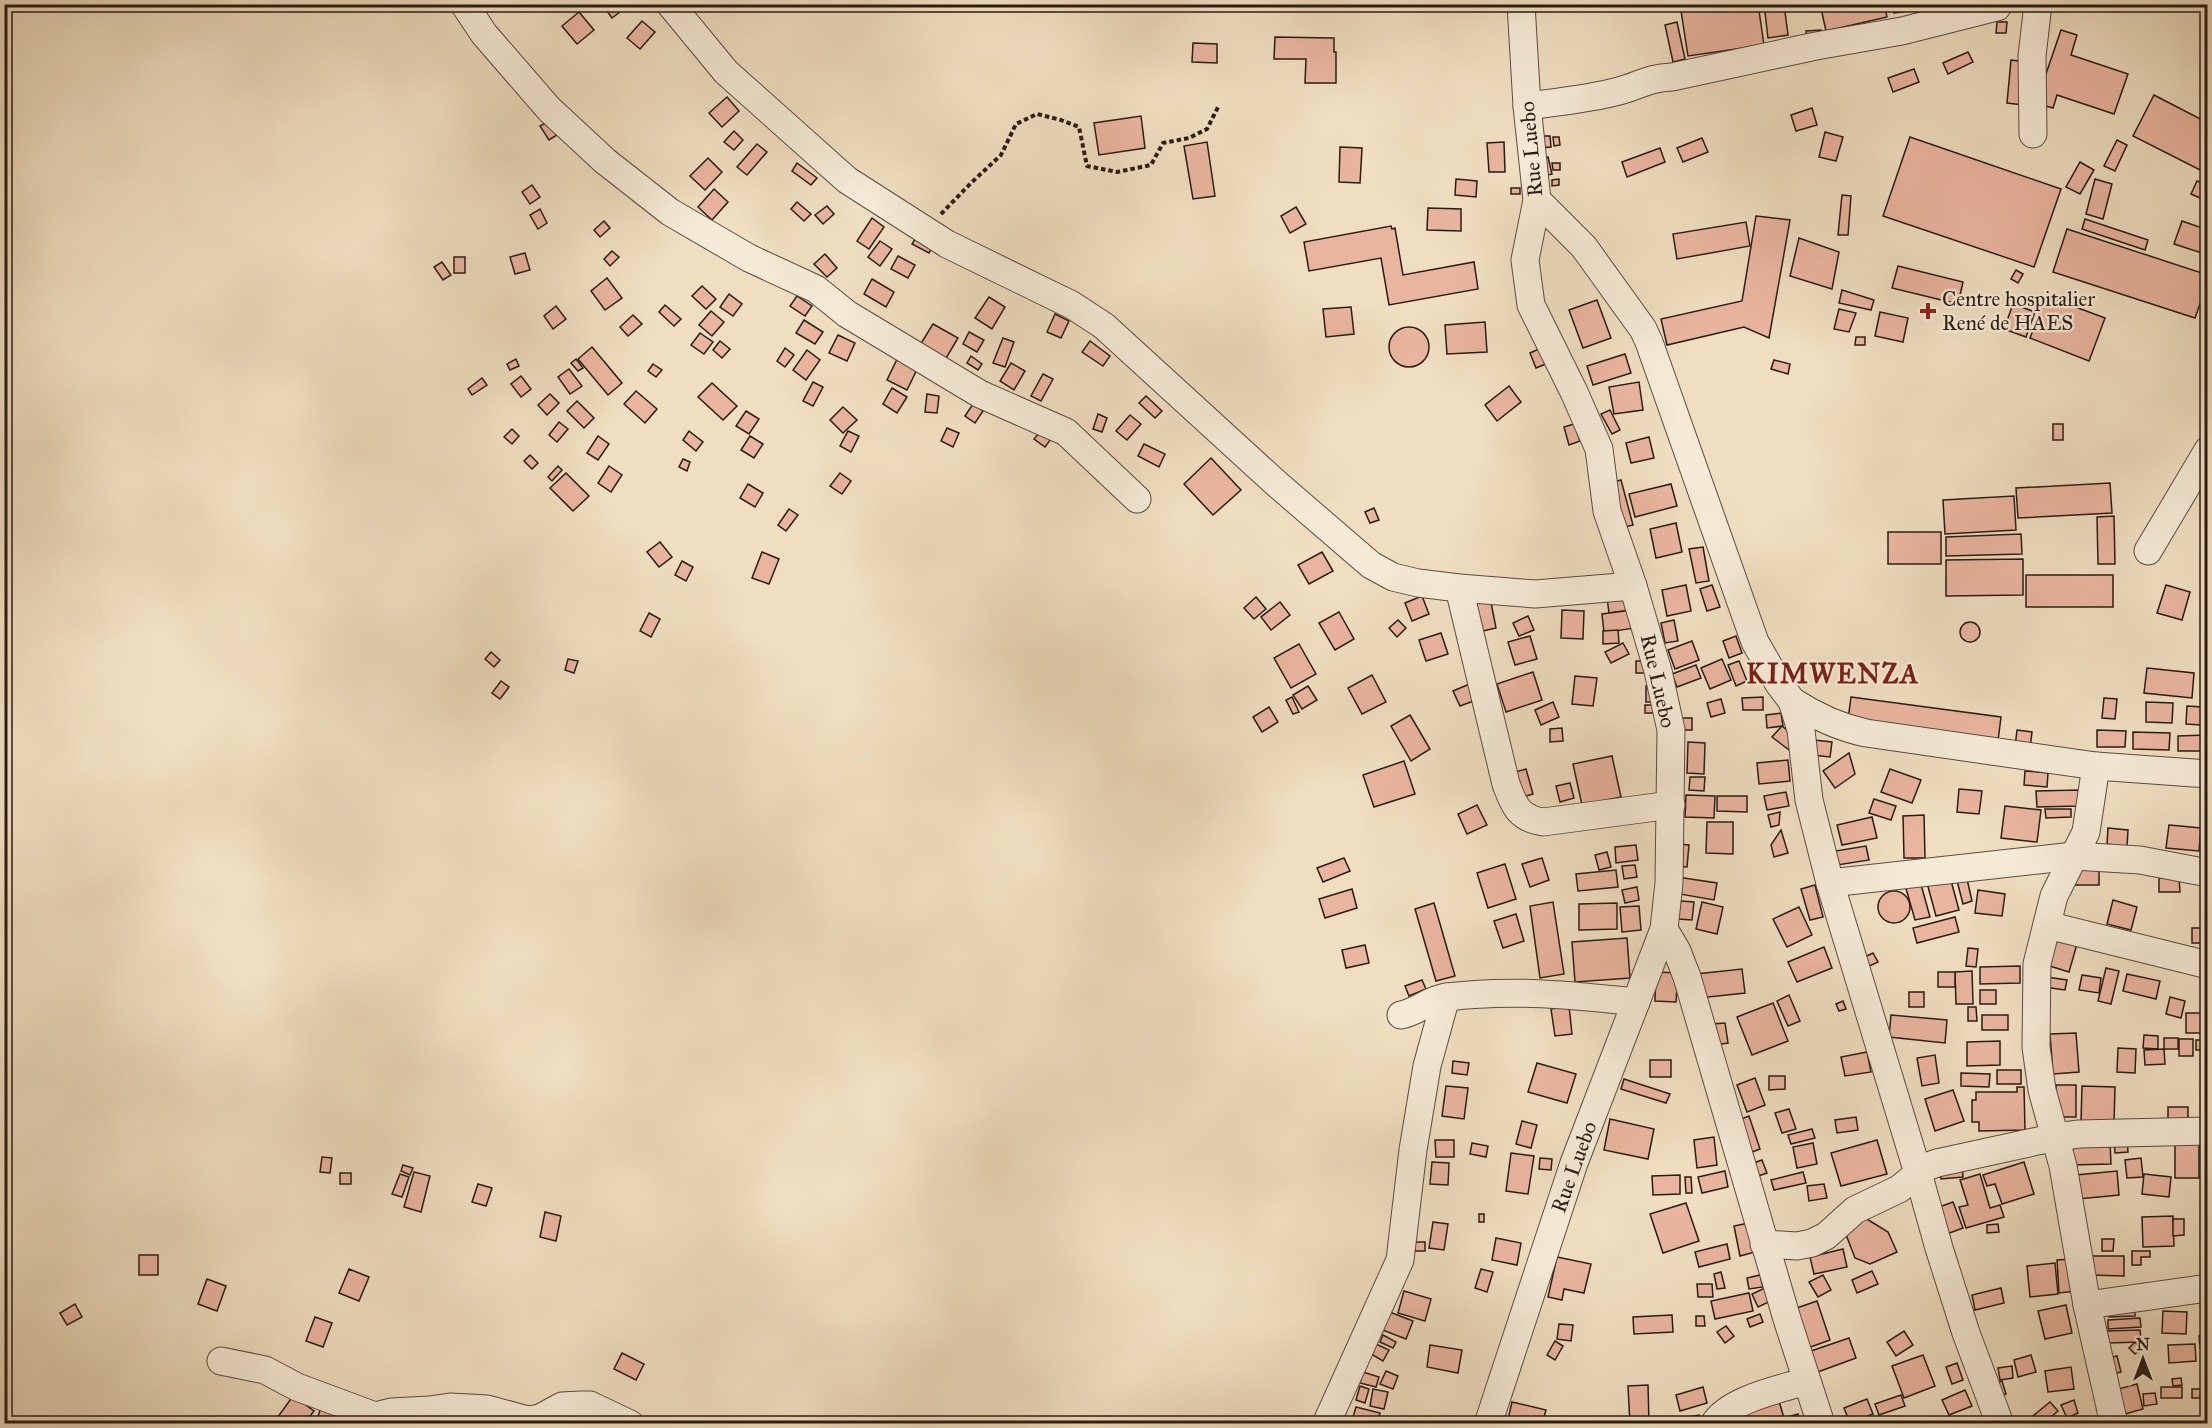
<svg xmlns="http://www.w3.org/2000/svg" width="2212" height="1428" font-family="'IM FELL Great Primer',serif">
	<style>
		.building { fill: #eab59f; stroke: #291c13; stroke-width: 1.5 }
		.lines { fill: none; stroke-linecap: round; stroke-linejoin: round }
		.minor-casing { stroke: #5a4c3e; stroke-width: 29 }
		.path { stroke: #291c13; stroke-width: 4; stroke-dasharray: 4.5 3; stroke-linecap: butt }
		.minor { stroke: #f5ead6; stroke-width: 27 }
		.poi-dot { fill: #8f2418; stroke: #f5ead6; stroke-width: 2 }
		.labels { text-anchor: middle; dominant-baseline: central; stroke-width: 4.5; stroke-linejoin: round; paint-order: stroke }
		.street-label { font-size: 21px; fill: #291c13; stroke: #f5ead6 }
		.poi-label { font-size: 21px; fill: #291c13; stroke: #f5ead6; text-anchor: start }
		.district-label { font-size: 27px; font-weight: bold; letter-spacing: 1.5px; fill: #7a1f14; stroke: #f5ead6 }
	</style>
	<rect width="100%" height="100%" fill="#efdec0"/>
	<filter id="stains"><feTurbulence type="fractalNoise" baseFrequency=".00333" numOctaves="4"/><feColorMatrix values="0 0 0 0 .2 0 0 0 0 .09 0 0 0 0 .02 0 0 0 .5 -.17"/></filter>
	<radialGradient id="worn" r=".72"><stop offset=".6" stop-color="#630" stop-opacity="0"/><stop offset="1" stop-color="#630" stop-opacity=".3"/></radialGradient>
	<g class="building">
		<polygon points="602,4 626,4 628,6 612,18"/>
		<polygon points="1680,4 1758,4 1764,45 1688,56"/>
		<polygon points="1764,4 1784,4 1788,35 1768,38"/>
		<polygon points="1820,4 1884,4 1887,17 1826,31"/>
		<polygon points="1892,4 1907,4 1908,11 1894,13"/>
		<polygon points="579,12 594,30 577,44 562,26"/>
		<polygon points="642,21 655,32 640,49 627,38"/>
		<polygon points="1677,22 1685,59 1673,62 1665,25"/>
		<polygon points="1997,22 2007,22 2006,33 1996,33"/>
		<polygon points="1821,30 1822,39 1807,41 1806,31"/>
		<polygon points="2061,30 2077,35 2071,55 2128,74 2114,114 2057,95 2053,108 2036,103"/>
		<polygon points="1275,37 1334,38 1334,52 1336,52 1336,83 1305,83 1306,59 1274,59"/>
		<polygon points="1193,43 1217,44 1217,63 1192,62"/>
		<polygon points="1968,52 1973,62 1948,74 1943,63"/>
		<polygon points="2011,60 2027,62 2023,105 2007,103"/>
		<polygon points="1914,69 1919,82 1893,92 1888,78"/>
		<polygon points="2154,95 2208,123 2208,174 2133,136"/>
		<polygon points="727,97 739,111 722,127 709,113"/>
		<polygon points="1812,108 1817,125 1796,131 1791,115"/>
		<polygon points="1141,116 1145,148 1099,155 1094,123"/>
		<polygon points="552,119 560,133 549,140 540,126"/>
		<polygon points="734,131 743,140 734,150 724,142"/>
		<polygon points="1825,132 1843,137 1836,161 1819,157"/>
		<polygon points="1539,136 1550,136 1551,147 1539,148"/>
		<polygon points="1553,137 1559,137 1560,145 1554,146"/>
		<polygon points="1910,137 2061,189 2034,267 1883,216"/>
		<polygon points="1702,138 1708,152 1683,162 1677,148"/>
		<polygon points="2117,140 2127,145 2115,171 2104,166"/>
		<polygon points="1207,142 1215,196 1193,199 1184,146"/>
		<polygon points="1504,142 1505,172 1489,172 1487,143"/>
		<polygon points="757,144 767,152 747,175 737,167"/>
		<polygon points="1340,147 1362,148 1360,183 1339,182"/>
		<polygon points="1660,148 1665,162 1627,177 1622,162"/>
		<polygon points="1548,157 1552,174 1544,176 1540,160"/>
		<polygon points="708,158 722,172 705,190 690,176"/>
		<polygon points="2080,162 2094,170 2080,194 2066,187"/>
		<polygon points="797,163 817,178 811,185 792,171"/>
		<polygon points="1552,163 1560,163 1560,170 1553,170"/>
		<polygon points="1456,179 1477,181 1476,197 1455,195"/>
		<polygon points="1559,179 1559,185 1552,186 1552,180"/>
		<polygon points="2095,179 2112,184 2103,219 2086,214"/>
		<polygon points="2197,181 2208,185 2207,201 2191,194"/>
		<polygon points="532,185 540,197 530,204 522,192"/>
		<rect x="1511" y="188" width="9" height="6"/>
		<polygon points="714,189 728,202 712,220 698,207"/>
		<polygon points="1842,195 1851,196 1848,235 1838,235"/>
		<polygon points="797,202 811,214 804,221 791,209"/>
		<polygon points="827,206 834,214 823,224 815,215"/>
		<polygon points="1296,207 1306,224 1290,233 1281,216"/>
		<polygon points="1428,208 1461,209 1461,231 1427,230"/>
		<polygon points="540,209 547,223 538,229 530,215"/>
		<polygon points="1756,216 1790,220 1769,338 1744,327 1667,345 1661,319 1742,301"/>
		<polygon points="872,218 884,227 869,249 857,241"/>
		<polygon points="2085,219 2148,240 2145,250 2082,229"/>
		<polygon points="604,221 610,228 600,237 594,230"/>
		<polygon points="2182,221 2208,230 2208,255 2174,244"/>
		<polygon points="1746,222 1750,246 1677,259 1673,234"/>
		<polygon points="1391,226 1392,229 1395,228 1403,275 1474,262 1478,289 1389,305 1381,258 1309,271 1304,242"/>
		<polygon points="2067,229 2208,275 2208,281 2195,318 2053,272"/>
		<polygon points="919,233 935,243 929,253 912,244"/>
		<polygon points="1799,238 1839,252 1832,289 1790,276"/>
		<polygon points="880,241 892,249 880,266 868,257"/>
		<polygon points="612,251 619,257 610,266 604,259"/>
		<polygon points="525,253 530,270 515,274 510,257"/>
		<polygon points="825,254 837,268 827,277 814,264"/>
		<polygon points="898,256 915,265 908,278 891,269"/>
		<rect x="454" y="257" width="11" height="16"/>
		<polygon points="442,262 451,275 443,280 434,267"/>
		<polygon points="1898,266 1963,282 1958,304 1892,288"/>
		<polygon points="2016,270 2023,274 2018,283 2011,279"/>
		<polygon points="607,278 622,298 605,310 591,291"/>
		<polygon points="872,279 894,292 886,307 864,294"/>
		<polygon points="702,286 716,299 706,309 692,296"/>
		<polygon points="1842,290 1874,300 1871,310 1839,303"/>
		<polygon points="729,294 742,304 733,316 720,307"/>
		<polygon points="797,296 812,306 805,316 790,306"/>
		<polygon points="2046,296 2105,318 2089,361 2030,338"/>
		<polygon points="989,297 1005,307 992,329 975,318"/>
		<polygon points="1597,300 1611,338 1583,348 1569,310"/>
		<polygon points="2013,304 2035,312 2026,337 2004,329"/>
		<polygon points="665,305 681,319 674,326 659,312"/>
		<polygon points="556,306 566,319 553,329 544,316"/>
		<polygon points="1351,307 1354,334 1326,337 1323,309"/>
		<polygon points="1839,309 1856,313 1849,332 1834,329"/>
		<polygon points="711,311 724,322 712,336 699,325"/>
		<polygon points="1880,312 1908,318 1903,342 1875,336"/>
		<polygon points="1055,314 1069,321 1061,338 1047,332"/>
		<polygon points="633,315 642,324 628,336 620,327"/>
		<polygon points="804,320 823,332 815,344 796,333"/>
		<polygon points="1485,322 1487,352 1447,354 1445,325"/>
		<polygon points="933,324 958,338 945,360 920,345"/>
		<circle cx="1409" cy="347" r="20"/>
		<polygon points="969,332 984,340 977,352 963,344"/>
		<polygon points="700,333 713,342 704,354 691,345"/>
		<polygon points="838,335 855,343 847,361 829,353"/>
		<polygon points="1856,337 1865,337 1865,345 1855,345"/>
		<polygon points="1003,338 1014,342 1005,367 993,363"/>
		<polygon points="720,341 730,349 722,358 713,350"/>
		<polygon points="1090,341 1110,356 1103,366 1082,352"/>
		<polygon points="592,347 622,383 608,395 578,359"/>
		<polygon points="785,348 794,355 785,367 777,361"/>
		<polygon points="1541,348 1548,363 1536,368 1530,353"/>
		<polygon points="807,350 820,360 806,380 793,370"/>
		<polygon points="901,351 921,361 907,390 887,380"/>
		<polygon points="1625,354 1631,373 1593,385 1587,366"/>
		<polygon points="971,356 982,364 978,370 967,363"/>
		<polygon points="516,359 519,366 510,370 507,364"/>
		<polygon points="576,359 583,368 578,371 571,363"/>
		<polygon points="1774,360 1790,364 1788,374 1771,369"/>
		<polygon points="1011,363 1025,371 1014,390 1000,381"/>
		<polygon points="653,364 662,370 656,377 648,371"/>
		<polygon points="569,369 582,386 570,394 558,377"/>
		<polygon points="1043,374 1053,379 1041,401 1031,396"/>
		<polygon points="521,376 531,389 521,397 511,384"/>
		<polygon points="482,378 487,385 472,395 468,389"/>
		<polygon points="813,382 823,387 813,406 803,401"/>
		<polygon points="1639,382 1643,410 1614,414 1609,387"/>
		<polygon points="712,383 737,406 723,420 698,397"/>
		<polygon points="1509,386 1521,402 1497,421 1485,405"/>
		<polygon points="892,388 907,397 897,413 883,404"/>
		<polygon points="636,391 657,409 645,423 624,404"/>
		<polygon points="550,394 559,403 547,415 538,405"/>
		<polygon points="927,394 939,396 937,413 925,412"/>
		<polygon points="1146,396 1162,411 1155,418 1139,403"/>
		<polygon points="577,401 594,418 584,428 567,411"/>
		<polygon points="973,404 983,411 975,423 965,416"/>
		<polygon points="843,407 857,420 843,433 830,420"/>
		<polygon points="1610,410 1620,430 1612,434 1601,414"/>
		<polygon points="746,411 759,419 749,434 736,426"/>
		<polygon points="1098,414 1107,418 1102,432 1093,429"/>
		<polygon points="1130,415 1141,424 1127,440 1116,431"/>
		<polygon points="559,422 568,429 557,442 549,435"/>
		<polygon points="1574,424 1580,441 1569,445 1564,427"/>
		<rect x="2053" y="424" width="10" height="16"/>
		<polygon points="1044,427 1054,435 1045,447 1034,439"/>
		<polygon points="947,428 959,433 953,447 941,441"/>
		<polygon points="512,429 519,436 512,444 504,437"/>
		<polygon points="689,431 703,442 696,451 683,440"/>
		<polygon points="848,431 859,436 851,452 840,446"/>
		<polygon points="598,436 609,444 598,460 587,453"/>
		<polygon points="750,436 763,444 754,458 741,450"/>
		<polygon points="1649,437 1654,458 1631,463 1626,443"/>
		<polygon points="1144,444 1165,454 1159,467 1138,456"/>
		<polygon points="530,455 538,463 532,469 524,461"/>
		<polygon points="1211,458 1241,490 1213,515 1184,484"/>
		<polygon points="683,459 690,462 687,471 679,467"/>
		<polygon points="558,466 562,470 552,481 548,477"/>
		<polygon points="609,466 622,475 611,492 598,483"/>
		<polygon points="566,473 589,496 573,511 550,488"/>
		<polygon points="840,473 851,481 842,494 830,486"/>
		<polygon points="1621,480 1633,525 1621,528 1610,483"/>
		<polygon points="2110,483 2112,513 2018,518 2016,488"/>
		<polygon points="748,484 763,493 755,507 740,498"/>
		<polygon points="1671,484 1677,506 1635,517 1629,494"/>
		<polygon points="2014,496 2016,530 1945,534 1943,500"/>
		<polygon points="1374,508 1379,520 1370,523 1365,512"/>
		<polygon points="789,509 798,515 786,531 778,525"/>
		<polygon points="2114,516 2115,564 2098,564 2097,517"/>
		<polygon points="1676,523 1682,552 1656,558 1650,529"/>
		<rect x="1888" y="532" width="53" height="32"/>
		<polygon points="2021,534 2022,554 1946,556 1946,537"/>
		<polygon points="660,542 672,557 659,567 647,552"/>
		<polygon points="1703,547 1709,581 1696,583 1689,549"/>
		<polygon points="762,552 779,559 769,584 752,578"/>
		<polygon points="1322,552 1333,571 1309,584 1298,565"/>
		<polygon points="2023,559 2023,595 1946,596 1946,560"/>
		<polygon points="682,561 693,567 686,581 675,575"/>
		<rect x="2026" y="575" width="87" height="32"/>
		<polygon points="1686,585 1691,611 1667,616 1662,590"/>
		<polygon points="1712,585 1720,607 1707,611 1700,589"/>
		<polygon points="2166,585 2190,592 2182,620 2157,613"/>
		<polygon points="1489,592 1496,628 1474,633 1467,597"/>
		<polygon points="1628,594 1631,610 1609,613 1607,597"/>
		<polygon points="1422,596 1429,614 1412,621 1405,603"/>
		<polygon points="1256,597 1266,609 1254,619 1244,608"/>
		<polygon points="1280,602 1290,615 1271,630 1261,617"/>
		<polygon points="1562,610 1584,611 1583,639 1561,638"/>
		<polygon points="1632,610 1634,628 1604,633 1602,614"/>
		<polygon points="1339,612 1354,639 1335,650 1319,623"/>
		<polygon points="649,613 660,619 651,637 640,631"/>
		<polygon points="1528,616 1534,630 1519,636 1513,623"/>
		<polygon points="1398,620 1406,628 1397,637 1389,628"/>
		<polygon points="1674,620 1678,641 1665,643 1661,623"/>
		<circle cx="1970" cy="632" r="10"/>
		<polygon points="1618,630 1619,643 1603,644 1603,631"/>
		<polygon points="1441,633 1448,654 1426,661 1419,640"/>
		<polygon points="1530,636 1537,659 1515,665 1508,642"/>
		<polygon points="1736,636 1742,653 1729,658 1723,641"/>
		<polygon points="1692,641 1699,660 1675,669 1668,650"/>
		<polygon points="1623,643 1629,654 1611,663 1605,652"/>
		<polygon points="1299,644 1316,674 1291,688 1274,658"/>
		<polygon points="491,652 500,660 494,667 485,659"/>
		<polygon points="568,659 578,661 574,673 565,670"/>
		<polygon points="1722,659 1731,680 1710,689 1701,668"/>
		<rect x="1636" y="661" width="10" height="12"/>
		<polygon points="1739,661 1747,681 1736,686 1728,665"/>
		<polygon points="1696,665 1701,678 1677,687 1672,674"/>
		<polygon points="2147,668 2194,673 2192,698 2144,693"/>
		<polygon points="1533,672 1542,700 1506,712 1497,684"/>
		<polygon points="1372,675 1386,702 1362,714 1348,688"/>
		<polygon points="1575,676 1597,678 1593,706 1572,704"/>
		<polygon points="501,681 509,687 500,699 492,693"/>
		<polygon points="1472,683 1479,699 1460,706 1453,691"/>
		<polygon points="1308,686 1317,700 1302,709 1293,695"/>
		<polygon points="1646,686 1657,686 1656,702 1646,702"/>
		<polygon points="1292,697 1299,712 1293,714 1286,700"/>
		<polygon points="1763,697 1763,710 1743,710 1742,698"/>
		<polygon points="1851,697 2001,717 1998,741 1848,720"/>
		<polygon points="2104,698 2117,699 2115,719 2102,718"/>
		<polygon points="1721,699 1725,713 1711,717 1707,703"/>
		<polygon points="1553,702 1559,717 1541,725 1535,710"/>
		<polygon points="2146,702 2173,703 2172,723 2146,722"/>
		<rect x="1645" y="705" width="9" height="8"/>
		<polygon points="2187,706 2202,707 2201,725 2186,724"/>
		<polygon points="1269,707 1278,722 1262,732 1253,717"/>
		<polygon points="1781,713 1783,726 1767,728 1766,715"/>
		<polygon points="1410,715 1430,749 1411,761 1391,726"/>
		<rect x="1682" y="718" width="10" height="12"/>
		<polygon points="1782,726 1801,742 1793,753 1772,737"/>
		<polygon points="1562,728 1563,741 1550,742 1550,729"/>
		<polygon points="2017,730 2032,732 2030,749 2015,747"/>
		<polygon points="2097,730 2126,731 2125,747 2097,747"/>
		<polygon points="2133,732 2170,733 2169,750 2133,749"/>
		<polygon points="2206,735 2206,751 2178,751 2178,736"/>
		<polygon points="1814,740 1832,742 1830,757 1812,755"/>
		<polygon points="1688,742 1705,743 1704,774 1687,773"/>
		<polygon points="1849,753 1855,774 1835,788 1823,771"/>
		<polygon points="1612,756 1621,797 1582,805 1573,764"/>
		<polygon points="1788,760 1790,781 1759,784 1757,763"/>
		<polygon points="1404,761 1415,794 1374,807 1363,775"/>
		<polygon points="1526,769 1533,794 1516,799 1508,774"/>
		<polygon points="1890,769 1921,780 1912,803 1881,792"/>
		<polygon points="2025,771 2048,773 2047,787 2024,785"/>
		<polygon points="1690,777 1705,777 1704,791 1689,790"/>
		<polygon points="1570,783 1574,798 1560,802 1556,786"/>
		<polygon points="1959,789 1982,791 1979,814 1957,812"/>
		<polygon points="2079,790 2079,806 2037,807 2036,791"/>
		<polygon points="1786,792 1789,806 1767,810 1764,796"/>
		<polygon points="1686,795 1715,796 1714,818 1685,817"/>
		<polygon points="1717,796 1747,796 1747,812 1717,811"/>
		<polygon points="1874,799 1896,806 1891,820 1869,813"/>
		<polygon points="1477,805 1487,825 1467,834 1458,814"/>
		<polygon points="2005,806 2041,810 2037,842 2001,838"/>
		<polygon points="2045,809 2071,809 2071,817 2046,818"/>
		<polygon points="1780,812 1779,825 1771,827 1768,815"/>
		<polygon points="1924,815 1925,858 1904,858 1903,816"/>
		<polygon points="1872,817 1877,838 1842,845 1837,825"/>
		<polygon points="1707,822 1733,822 1733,854 1706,853"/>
		<polygon points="2169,825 2201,828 2199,851 2166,848"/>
		<polygon points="2108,828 2128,830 2127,847 2107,844"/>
		<polygon points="1781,830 1788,853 1774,857 1771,845"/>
		<polygon points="1678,844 1689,845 1687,867 1676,866"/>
		<polygon points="1636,845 1638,860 1616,863 1615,847"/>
		<polygon points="1866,846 1869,860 1831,866 1829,852"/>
		<polygon points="1607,852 1611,867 1599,870 1595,855"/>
		<polygon points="1344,858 1350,871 1323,882 1317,868"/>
		<polygon points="1542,858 1549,880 1530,887 1522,864"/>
		<rect x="2075" y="861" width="24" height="24"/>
		<polygon points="1505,864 1516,899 1488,908 1477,873"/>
		<polygon points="1635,865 1637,877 1624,879 1622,866"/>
		<polygon points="1616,870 1618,887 1578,891 1576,874"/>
		<polygon points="1965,870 1972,901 1963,904 1955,873"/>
		<polygon points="1677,877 1717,883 1714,900 1674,893"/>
		<polygon points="1950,877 1959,910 1936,916 1927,883"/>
		<polygon points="2159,878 2179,878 2180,892 2159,892"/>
		<polygon points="1920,881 1930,917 1915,920 1905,885"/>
		<polygon points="1815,885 1823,917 1810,920 1801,889"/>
		<polygon points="1637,887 1639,900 1625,903 1622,890"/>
		<polygon points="1352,889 1357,908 1325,918 1319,899"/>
		<polygon points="1978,890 2005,894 2002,916 1975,913"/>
		<circle cx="1894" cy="907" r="16"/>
		<polygon points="2113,900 2137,907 2131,930 2107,924"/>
		<polygon points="1681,901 1694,902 1692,920 1678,919"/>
		<polygon points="1553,902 1564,974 1540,978 1530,906"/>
		<polygon points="1702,902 1723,907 1717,934 1696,929"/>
		<polygon points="1434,903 1455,976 1436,981 1415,909"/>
		<polygon points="1617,903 1617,929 1579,930 1579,904"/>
		<polygon points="1639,906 1641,930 1622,932 1620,907"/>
		<polygon points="1799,907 1812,935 1787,947 1773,919"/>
		<polygon points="1516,914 1524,941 1503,948 1494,921"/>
		<polygon points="1955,917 1959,932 1917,943 1913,928"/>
		<polygon points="2050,928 2079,937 2069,972 2040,963"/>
		<rect x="2192" y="928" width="15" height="15"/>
		<polygon points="1627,938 1630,978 1575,982 1572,942"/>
		<polygon points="1365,945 1369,963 1346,968 1342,950"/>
		<polygon points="1824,947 1832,968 1797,982 1788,962"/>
		<polygon points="1968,948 1978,949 1976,967 1966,966"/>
		<polygon points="1873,953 1878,962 1861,970 1856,961"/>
		<polygon points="2020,966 2020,983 1980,984 1980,967"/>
		<polygon points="2106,968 2119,971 2111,1004 2098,1001"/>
		<polygon points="1742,969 1745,993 1699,998 1696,974"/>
		<polygon points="1972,971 1973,1004 1956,1004 1955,972"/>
		<polygon points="1656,972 1678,973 1676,1002 1655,1001"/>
		<rect x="1938" y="972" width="17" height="15"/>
		<polygon points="2127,974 2160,981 2156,999 2123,991"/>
		<polygon points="2082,975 2101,978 2099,993 2079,990"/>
		<polygon points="2046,977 2067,980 2065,990 2044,987"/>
		<polygon points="1422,980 1426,989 1409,996 1405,986"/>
		<rect x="1980" y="990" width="16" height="14"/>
		<rect x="1909" y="992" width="15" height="15"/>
		<polygon points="1789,995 1800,1021 1788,1026 1777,1001"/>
		<polygon points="2170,997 2185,1001 2181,1018 2166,1014"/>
		<polygon points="1843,1001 1846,1009 1839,1011 1836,1004"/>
		<polygon points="1773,1003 1788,1041 1752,1055 1737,1017"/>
		<polygon points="1569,1006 1572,1034 1555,1036 1551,1009"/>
		<polygon points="1968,1007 1976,1007 1977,1021 1968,1021"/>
		<rect x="2186" y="1013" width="20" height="20"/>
		<polygon points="1891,1015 1947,1020 1945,1043 1889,1037"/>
		<rect x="1982" y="1015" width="26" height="15"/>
		<polygon points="1725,1023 1728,1043 1715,1045 1712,1024"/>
		<polygon points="2076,1033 2079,1072 2053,1074 2050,1034"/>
		<polygon points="2144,1035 2158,1036 2158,1049 2143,1048"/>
		<rect x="2164" y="1038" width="14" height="11"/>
		<rect x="2179" y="1039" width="14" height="17"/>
		<rect x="2196" y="1040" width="9" height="10"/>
		<polygon points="2000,1041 2000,1065 1967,1066 1967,1042"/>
		<polygon points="2118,1048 2136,1049 2135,1073 2117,1072"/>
		<polygon points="2164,1049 2165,1064 2145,1065 2144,1050"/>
		<polygon points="1867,1052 1871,1072 1845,1076 1841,1057"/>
		<polygon points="1935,1055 1939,1083 1922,1086 1917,1058"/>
		<rect x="1650" y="1060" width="21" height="17"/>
		<polygon points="1453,1061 1469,1063 1467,1075 1452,1073"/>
		<polygon points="1537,1063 1576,1074 1567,1103 1528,1092"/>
		<rect x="1997" y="1070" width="24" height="14"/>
		<polygon points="1961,1073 1990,1074 1989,1087 1961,1086"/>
		<polygon points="1769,1076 1785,1076 1785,1089 1769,1090"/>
		<polygon points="1755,1078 1765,1105 1747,1112 1737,1085"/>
		<polygon points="1624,1079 1670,1094 1666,1103 1621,1089"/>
		<rect x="2056" y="1085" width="20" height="32"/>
		<polygon points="1446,1086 1468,1088 1464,1119 1442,1116"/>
		<polygon points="2082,1086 2115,1087 2114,1123 2081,1122"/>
		<polygon points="2017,1087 2024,1087 2025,1130 1979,1131 1979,1122 1972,1122 1972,1100 1976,1100 1976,1092 2017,1092"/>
		<polygon points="1953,1090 1964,1121 1935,1131 1925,1099"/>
		<polygon points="2203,1093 2208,1093 2208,1109 2204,1109"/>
		<rect x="2168" y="1107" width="20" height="20"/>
		<polygon points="1789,1109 1796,1129 1782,1133 1775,1113"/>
		<polygon points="1749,1116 1760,1149 1747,1154 1736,1121"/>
		<polygon points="1856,1117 1858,1130 1837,1133 1835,1120"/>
		<polygon points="1610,1119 1654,1129 1648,1159 1604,1150"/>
		<polygon points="1522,1121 1537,1125 1531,1148 1516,1144"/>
		<polygon points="1812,1129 1815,1138 1791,1144 1788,1135"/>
		<polygon points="1714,1137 1717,1165 1697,1168 1694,1140"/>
		<polygon points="2127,1138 2128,1152 2115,1153 2114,1139"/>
		<polygon points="1435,1140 1454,1140 1454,1157 1436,1157"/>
		<polygon points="1877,1140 1887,1174 1841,1186 1831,1153"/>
		<polygon points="2110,1142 2111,1164 2070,1165 2069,1144"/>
		<polygon points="1472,1143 1488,1146 1486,1157 1470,1154"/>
		<polygon points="1813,1143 1817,1164 1797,1168 1793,1147"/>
		<rect x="2175" y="1144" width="24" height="34"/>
		<polygon points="1511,1153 1534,1156 1528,1194 1506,1191"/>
		<polygon points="322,1157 332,1158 330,1173 320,1172"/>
		<polygon points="1540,1158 1552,1159 1551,1170 1539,1169"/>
		<polygon points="2141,1158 2143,1177 2127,1178 2125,1160"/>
		<polygon points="1762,1160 1767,1173 1750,1179 1745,1166"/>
		<polygon points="1432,1162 1449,1163 1448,1185 1430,1184"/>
		<polygon points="2024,1162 2034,1194 2002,1204 1995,1184 1987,1186 1983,1175"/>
		<polygon points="1962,1164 1963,1177 1941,1179 1940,1166"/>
		<polygon points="403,1165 413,1168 410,1175 401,1171"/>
		<polygon points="1725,1171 1728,1187 1702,1193 1698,1177"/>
		<polygon points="2117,1171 2119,1195 2078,1199 2076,1175"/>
		<polygon points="414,1172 430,1176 421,1212 404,1207"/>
		<polygon points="1803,1172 1806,1183 1774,1190 1771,1180"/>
		<rect x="340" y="1173" width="11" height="11"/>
		<polygon points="400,1174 409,1177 402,1197 392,1194"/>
		<polygon points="1980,1174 1990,1208 2000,1205 2004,1217 1966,1228 1959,1207 1968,1205 1960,1180"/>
		<polygon points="2144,1174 2171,1177 2169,1197 2142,1194"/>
		<polygon points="1680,1175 1680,1194 1653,1195 1652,1176"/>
		<polygon points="1685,1177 1691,1177 1692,1193 1686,1193"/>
		<polygon points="478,1184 492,1188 486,1206 472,1202"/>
		<polygon points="1824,1184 1827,1198 1809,1201 1807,1186"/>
		<polygon points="1953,1202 1963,1228 1944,1235 1934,1209"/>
		<polygon points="1686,1203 1699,1241 1663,1253 1650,1214"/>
		<polygon points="545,1212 561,1216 556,1241 540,1237"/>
		<polygon points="1857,1213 1888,1232 1897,1252 1870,1264 1855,1258 1845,1232"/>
		<rect x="1479" y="1214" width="5" height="8"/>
		<polygon points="2173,1216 2174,1246 2143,1247 2142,1217"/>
		<polygon points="2173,1219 2184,1219 2184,1235 2173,1236"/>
		<polygon points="1433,1222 1448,1224 1444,1250 1429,1248"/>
		<polygon points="1749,1223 1755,1252 1740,1256 1734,1226"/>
		<polygon points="1998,1224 1999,1232 1987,1233 1987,1225"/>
		<polygon points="1496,1238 1521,1243 1517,1265 1492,1260"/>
		<polygon points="2102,1239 2114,1239 2113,1251 2102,1251"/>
		<rect x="1415" y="1242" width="10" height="9"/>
		<polygon points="1727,1244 1730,1259 1699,1267 1695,1252"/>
		<polygon points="1843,1249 1847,1267 1814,1274 1810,1257"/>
		<polygon points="2132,1251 2150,1251 2150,1257 2141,1257 2141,1265 2132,1265"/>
		<rect x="139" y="1255" width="19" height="20"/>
		<polygon points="2090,1256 2124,1256 2124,1276 2090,1275"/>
		<polygon points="1557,1257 1591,1264 1584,1293 1564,1289 1562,1300 1548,1297"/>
		<polygon points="2074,1259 2076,1291 2059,1293 2057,1260"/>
		<polygon points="2055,1263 2058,1294 2030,1297 2027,1266"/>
		<polygon points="349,1269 369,1277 359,1301 339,1293"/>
		<polygon points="1481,1269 1493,1272 1487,1292 1475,1288"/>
		<polygon points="1872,1271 1878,1284 1857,1293 1852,1280"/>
		<polygon points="1721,1272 1725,1288 1717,1289 1714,1274"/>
		<polygon points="1760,1275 1763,1287 1749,1289 1747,1278"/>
		<polygon points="1823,1275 1831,1290 1818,1297 1809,1282"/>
		<polygon points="207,1279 226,1286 217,1311 198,1304"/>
		<polygon points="1697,1284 1712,1284 1713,1297 1698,1297"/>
		<polygon points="1767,1287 1773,1300 1758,1307 1752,1294"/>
		<polygon points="2001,1288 2004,1303 1975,1310 1972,1295"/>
		<polygon points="1404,1291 1431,1299 1425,1321 1398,1313"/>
		<polygon points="1749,1293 1753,1311 1715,1319 1711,1301"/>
		<polygon points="1817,1301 1830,1340 1805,1349 1791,1310"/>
		<polygon points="75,1304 82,1317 67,1325 60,1313"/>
		<polygon points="2135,1304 2135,1316 2109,1317 2109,1305"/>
		<polygon points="2066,1305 2072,1333 2045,1339 2038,1311"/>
		<polygon points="1387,1311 1413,1321 1406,1339 1380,1329"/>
		<polygon points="2163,1311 2187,1312 2186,1334 2162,1333"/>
		<polygon points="1760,1314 1763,1322 1750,1327 1747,1319"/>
		<polygon points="1672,1315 1673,1332 1634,1334 1633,1317"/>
		<polygon points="1696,1316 1704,1316 1705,1326 1696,1326"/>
		<polygon points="315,1317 332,1323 323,1347 306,1341"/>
		<polygon points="2140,1318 2141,1327 2108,1329 2108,1320"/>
		<polygon points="1559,1324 1573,1325 1571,1341 1557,1339"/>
		<polygon points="1726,1326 1734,1336 1725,1343 1717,1332"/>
		<polygon points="2140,1330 2141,1342 2108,1343 2107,1331"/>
		<polygon points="1904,1331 1913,1345 1896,1356 1887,1342"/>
		<polygon points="1383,1335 1396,1342 1393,1348 1380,1342"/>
		<polygon points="2208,1335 2208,1348 2200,1348 2199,1336"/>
		<polygon points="1849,1338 1856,1358 1815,1373 1808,1352"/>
		<polygon points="1555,1341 1563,1346 1555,1360 1547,1355"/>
		<polygon points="2135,1342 2141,1349 2135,1354 2129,1348"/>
		<polygon points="1376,1344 1389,1350 1383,1361 1371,1354"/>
		<polygon points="2195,1344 2196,1361 2169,1363 2168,1345"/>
		<polygon points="1430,1345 1462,1350 1458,1373 1427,1367"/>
		<polygon points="622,1353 644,1364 636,1380 614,1369"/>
		<polygon points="1923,1355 1935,1386 1904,1398 1892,1366"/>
		<polygon points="2031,1355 2036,1372 2018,1377 2014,1360"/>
		<polygon points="2117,1356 2121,1372 2108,1375 2104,1359"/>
		<polygon points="1957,1363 1963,1380 1952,1384 1946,1367"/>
		<polygon points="2012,1366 2013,1378 2000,1380 1998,1368"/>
		<polygon points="2071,1367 2074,1389 2048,1392 2045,1371"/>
		<polygon points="1386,1371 1398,1376 1393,1389 1380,1384"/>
		<polygon points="1363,1372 1379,1377 1376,1387 1360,1383"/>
		<polygon points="2181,1378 2182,1385 2173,1386 2172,1379"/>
		<polygon points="2002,1381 2006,1394 1993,1398 1989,1385"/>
		<polygon points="2137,1384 2143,1409 2121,1415 2115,1390"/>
		<polygon points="1648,1385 1649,1424 1630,1424 1628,1386"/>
		<polygon points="1360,1386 1369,1389 1365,1403 1356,1400"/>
		<polygon points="1703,1387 1707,1403 1680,1411 1676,1395"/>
		<rect x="2161" y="1387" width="21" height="11"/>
		<polygon points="1373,1389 1388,1392 1384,1409 1370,1406"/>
		<polygon points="2192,1389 2201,1389 2200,1398 2192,1398"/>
		<polygon points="1965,1390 1972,1406 1949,1415 1942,1400"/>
		<polygon points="1776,1391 1784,1418 1798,1414 1800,1423 1726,1424"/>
		<polygon points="2155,1393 2157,1404 2144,1406 2143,1394"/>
		<polygon points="1901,1395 1905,1406 1879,1415 1875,1404"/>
		<polygon points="293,1396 314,1411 304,1424 285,1424 277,1418"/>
		<polygon points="1867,1399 1873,1414 1850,1423 1844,1408"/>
		<polygon points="2074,1400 2078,1413 2067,1418 2061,1405"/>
		<polygon points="1512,1402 1546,1410 1542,1424 1507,1424"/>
		<polygon points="2050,1402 2058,1411 2043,1424 2040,1424 2033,1416"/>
		<polygon points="1356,1407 1380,1413 1377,1424 1351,1424"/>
		<polygon points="321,1408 344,1415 341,1424 315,1424"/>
		<polygon points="1699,1415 1701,1424 1678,1424 1677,1419"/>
	</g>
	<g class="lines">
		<defs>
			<g id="minor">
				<polyline points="464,4 484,34 549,109 605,161 670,212 749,258 816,289 847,314 980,394 1066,432 1137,499"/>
				<polyline points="670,4 726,72 847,180 947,244 1072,305 1104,326 1277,484 1371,565 1393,577 1418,583 1459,588 1535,594 1633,586"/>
				<path d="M1527 106C1558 102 1589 99 1619 91 1641 85 1648 78 1672 77L1816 46 1902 31 1997 7"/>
				<polyline points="2033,134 2032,56 2038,4"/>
				<polyline points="1537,200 1584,247 1643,329 1649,342 1755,642 1779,684 1792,701 1801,730 1809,800 1830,883 1918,1173 1939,1248 1966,1333 2000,1424"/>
				<polyline points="2148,551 2208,450"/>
				<path d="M1459 588 1506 784C1514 805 1518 818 1543 822L1671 805"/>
				<path d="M1792 701C1815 716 1838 727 1866 733L2096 766 2208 774"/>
				<polyline points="2096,766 2086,832 2054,896 2037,964 2036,1047 2042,1090 2063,1166 2087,1305 2114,1424"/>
				<polyline points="1830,883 2074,856 2140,860 2208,873"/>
				<polyline points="2047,925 2208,965"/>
				<polyline points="1664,929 1677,951 1687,977 1787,1319 1821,1424"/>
				<path d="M1401 1015C1417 1012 1430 999 1447 997 1512 989 1572 995 1636 1002"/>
				<polyline points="1764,1244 1797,1246 1812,1243 1826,1236 1855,1210 1899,1189 1926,1167 1937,1163 2056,1137 2079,1134 2208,1131"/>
				<polyline points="2087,1305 2208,1288"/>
				<polyline points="221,1361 265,1370 297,1387 375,1416 391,1412 430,1410 450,1407 487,1409 528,1420 540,1418 562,1406 581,1405 590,1405 630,1424"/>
				<polyline points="1326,1424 1400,1260 1413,1150 1427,1066 1446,997"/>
				<polyline points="1488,1424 1574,1163 1664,929 1669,883 1671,730 1658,671 1633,586 1607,511 1599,449 1574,392 1531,305 1525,260 1537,200 1527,106 1521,4"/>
				<path d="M1714 1424C1730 1399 1778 1390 1806 1381"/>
			</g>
		</defs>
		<use href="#minor" class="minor-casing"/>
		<polyline class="path" points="941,214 971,183 1001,155 1016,124 1037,114 1061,120 1079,127 1087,166 1117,172 1151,165 1163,143 1189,138 1207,129 1219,105"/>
		<use href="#minor" class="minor"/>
	</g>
	<path class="poi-dot" d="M1925 302h6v6h6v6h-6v6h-6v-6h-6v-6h6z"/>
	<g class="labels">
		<g class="street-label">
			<text transform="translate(1531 149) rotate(-95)">Rue Luebo</text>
			<text transform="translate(1658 681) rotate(77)">Rue Luebo</text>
			<text transform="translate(1574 1167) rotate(-70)">Rue Luebo</text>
		</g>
		<g class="poi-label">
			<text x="1942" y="299">Centre hospitalier<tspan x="1942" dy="24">René de HAES</tspan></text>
		</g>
		<g class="district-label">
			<text x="1833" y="673">KIMWENZA</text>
		</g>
	</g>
	<rect width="2212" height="1428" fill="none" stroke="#efdec0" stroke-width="24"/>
	<rect x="6" y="6" width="2200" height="1416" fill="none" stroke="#291c13" stroke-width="3"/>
	<rect x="12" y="12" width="2188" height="1404" fill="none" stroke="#291c13" stroke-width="1.5"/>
	<g transform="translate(2143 1359)" stroke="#f5ead6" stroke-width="4.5" paint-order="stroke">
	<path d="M0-4.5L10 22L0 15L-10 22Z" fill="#291c13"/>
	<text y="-9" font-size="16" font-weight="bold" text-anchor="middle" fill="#291c13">N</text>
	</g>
	<rect width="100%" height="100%" filter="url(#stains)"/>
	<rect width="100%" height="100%" fill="url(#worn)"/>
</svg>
